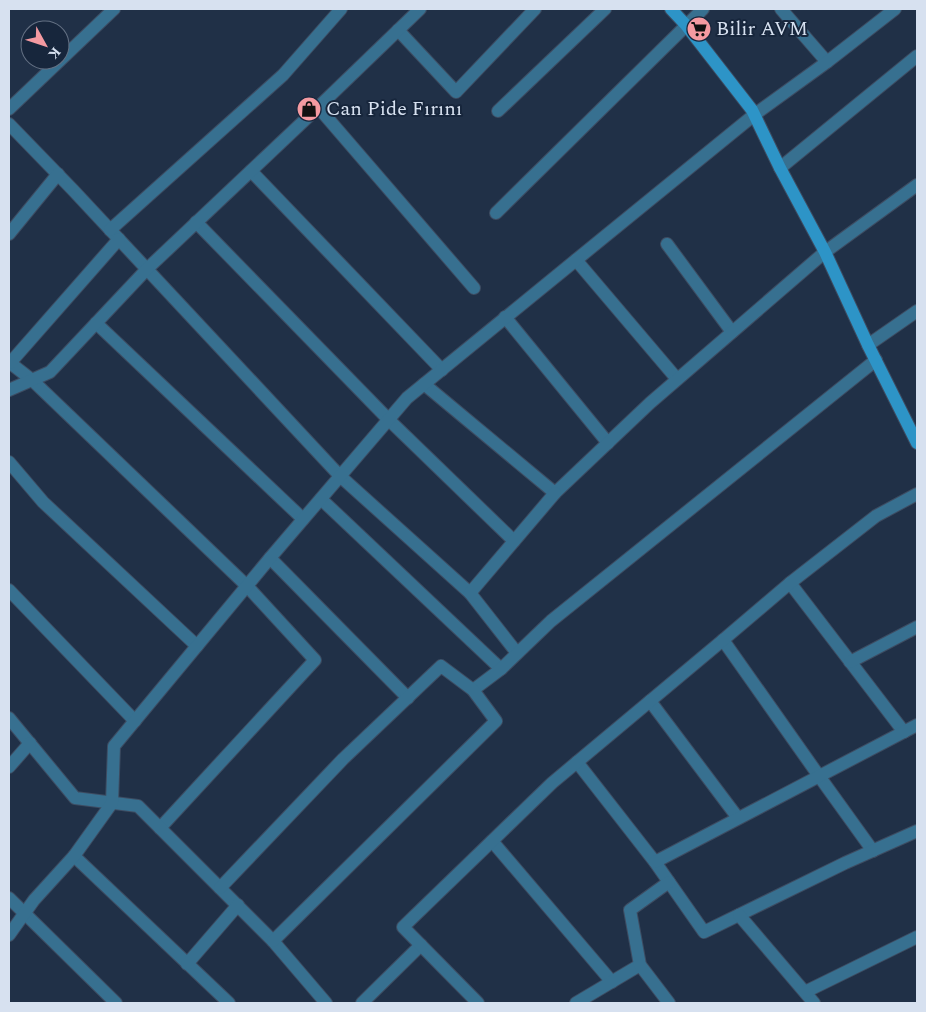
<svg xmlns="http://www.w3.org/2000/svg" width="926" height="1012" font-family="Spectral,serif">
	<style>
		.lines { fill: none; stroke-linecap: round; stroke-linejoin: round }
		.minor-casing { stroke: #3d4c62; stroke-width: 14 }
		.secondary-casing { stroke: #3d4c62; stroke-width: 14 }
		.minor { stroke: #377090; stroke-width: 12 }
		.secondary { stroke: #2d94c7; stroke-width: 12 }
		.labels { text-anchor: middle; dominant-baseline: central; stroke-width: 4; stroke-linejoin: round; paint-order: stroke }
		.poi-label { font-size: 20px; fill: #d7e1f0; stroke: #17263c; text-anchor: start }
	</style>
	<rect width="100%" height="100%" fill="#203047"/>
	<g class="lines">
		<defs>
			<g id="minor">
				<polyline points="781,9 827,62"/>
				<polyline points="398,30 456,92 535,9"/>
				<polyline points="318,107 474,288"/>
				<polyline points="9,109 114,9"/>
				<polyline points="498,111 605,9"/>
				<polyline points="9,124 73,190 340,476 470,593"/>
				<polyline points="780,168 917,56"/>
				<polyline points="251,171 442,370"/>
				<polyline points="496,213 703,9"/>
				<polyline points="196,222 389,420 514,541"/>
				<polyline points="110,230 283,75 341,9"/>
				<polyline points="9,234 58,174"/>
				<polyline points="667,244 732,332"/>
				<polyline points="576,260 677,379"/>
				<polyline points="505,317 608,443"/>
				<polyline points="96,323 303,519"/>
				<polyline points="868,345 917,311"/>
				<polyline points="9,362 32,380 247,586 315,660 160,828"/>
				<polyline points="10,363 119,239"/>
				<polyline points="424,384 555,493 650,403 825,252 917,185"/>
				<polyline points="9,390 50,372 147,269 309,116 420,9"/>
				<polyline points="9,462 43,502 197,646"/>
				<polyline points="321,499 501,669"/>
				<polyline points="270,558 408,698"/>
				<polyline points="790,583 904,732"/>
				<polyline points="9,590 135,721"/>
				<polyline points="723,640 819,776 873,851"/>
				<polyline points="517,653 470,593 555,493"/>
				<polyline points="850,662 917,627"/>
				<polyline points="473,690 501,669 551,621 876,360"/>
				<polyline points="650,701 738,818"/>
				<polyline points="9,718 75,798 138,806 273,941 326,1003"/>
				<polyline points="577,762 655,862 704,932 845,863 917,831"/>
				<polyline points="9,767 30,743"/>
				<polyline points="492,841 612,982"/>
				<polyline points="74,856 229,1003"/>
				<polyline points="655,862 917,725"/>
				<polyline points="220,888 343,759 441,666 473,690 496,721 273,941"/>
				<polyline points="9,898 116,1003"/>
				<polyline points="739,915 814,1003"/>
				<polyline points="9,935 34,900 74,856 112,803 114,746 270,558 407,398 576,260 754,115 827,62 895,9"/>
				<polyline points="187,964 238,905"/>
				<polyline points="805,992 917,937"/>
				<polyline points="362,1003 421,945"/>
				<polyline points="478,1003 403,927 552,783 723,640 790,583 876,516 917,494"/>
				<polyline points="576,1003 640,965"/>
				<polyline points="669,1003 640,965 630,910 669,882"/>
			</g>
			<polyline id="secondary" points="671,9 686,25 752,110 780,168 825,252 868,345 917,443"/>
		</defs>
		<use href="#minor" class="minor-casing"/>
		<use href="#secondary" class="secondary-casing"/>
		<use href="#minor" class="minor"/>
		<use href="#secondary" class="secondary"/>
	</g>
	<defs>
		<symbol id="supermarket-disc" viewBox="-11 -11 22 22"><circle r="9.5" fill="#f49aa1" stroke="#17263c"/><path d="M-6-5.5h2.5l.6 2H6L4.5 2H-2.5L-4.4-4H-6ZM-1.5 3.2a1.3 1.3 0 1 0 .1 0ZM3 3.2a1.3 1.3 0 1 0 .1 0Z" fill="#111"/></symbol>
		<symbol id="shop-disc" viewBox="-11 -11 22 22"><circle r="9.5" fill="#f49aa1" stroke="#17263c"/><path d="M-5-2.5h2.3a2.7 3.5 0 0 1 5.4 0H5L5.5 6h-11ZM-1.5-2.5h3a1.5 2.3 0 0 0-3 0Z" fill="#111"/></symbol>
	</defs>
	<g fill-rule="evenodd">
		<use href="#supermarket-disc" x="685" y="15" width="28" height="28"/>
		<use href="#shop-disc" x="295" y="95" width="28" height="28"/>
	</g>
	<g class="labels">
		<g class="poi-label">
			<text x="716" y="29">Bilir AVM</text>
			<text x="326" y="109">Can Pide Fırını</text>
		</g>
	</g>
	<rect width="926" height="1012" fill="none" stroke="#d7e1f0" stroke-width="20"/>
	<g transform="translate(45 45) rotate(130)"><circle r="24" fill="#17263c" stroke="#647184"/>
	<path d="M0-4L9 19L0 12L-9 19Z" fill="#f49aa1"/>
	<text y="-8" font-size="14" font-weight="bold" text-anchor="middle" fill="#d7e1f0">K</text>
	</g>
</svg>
